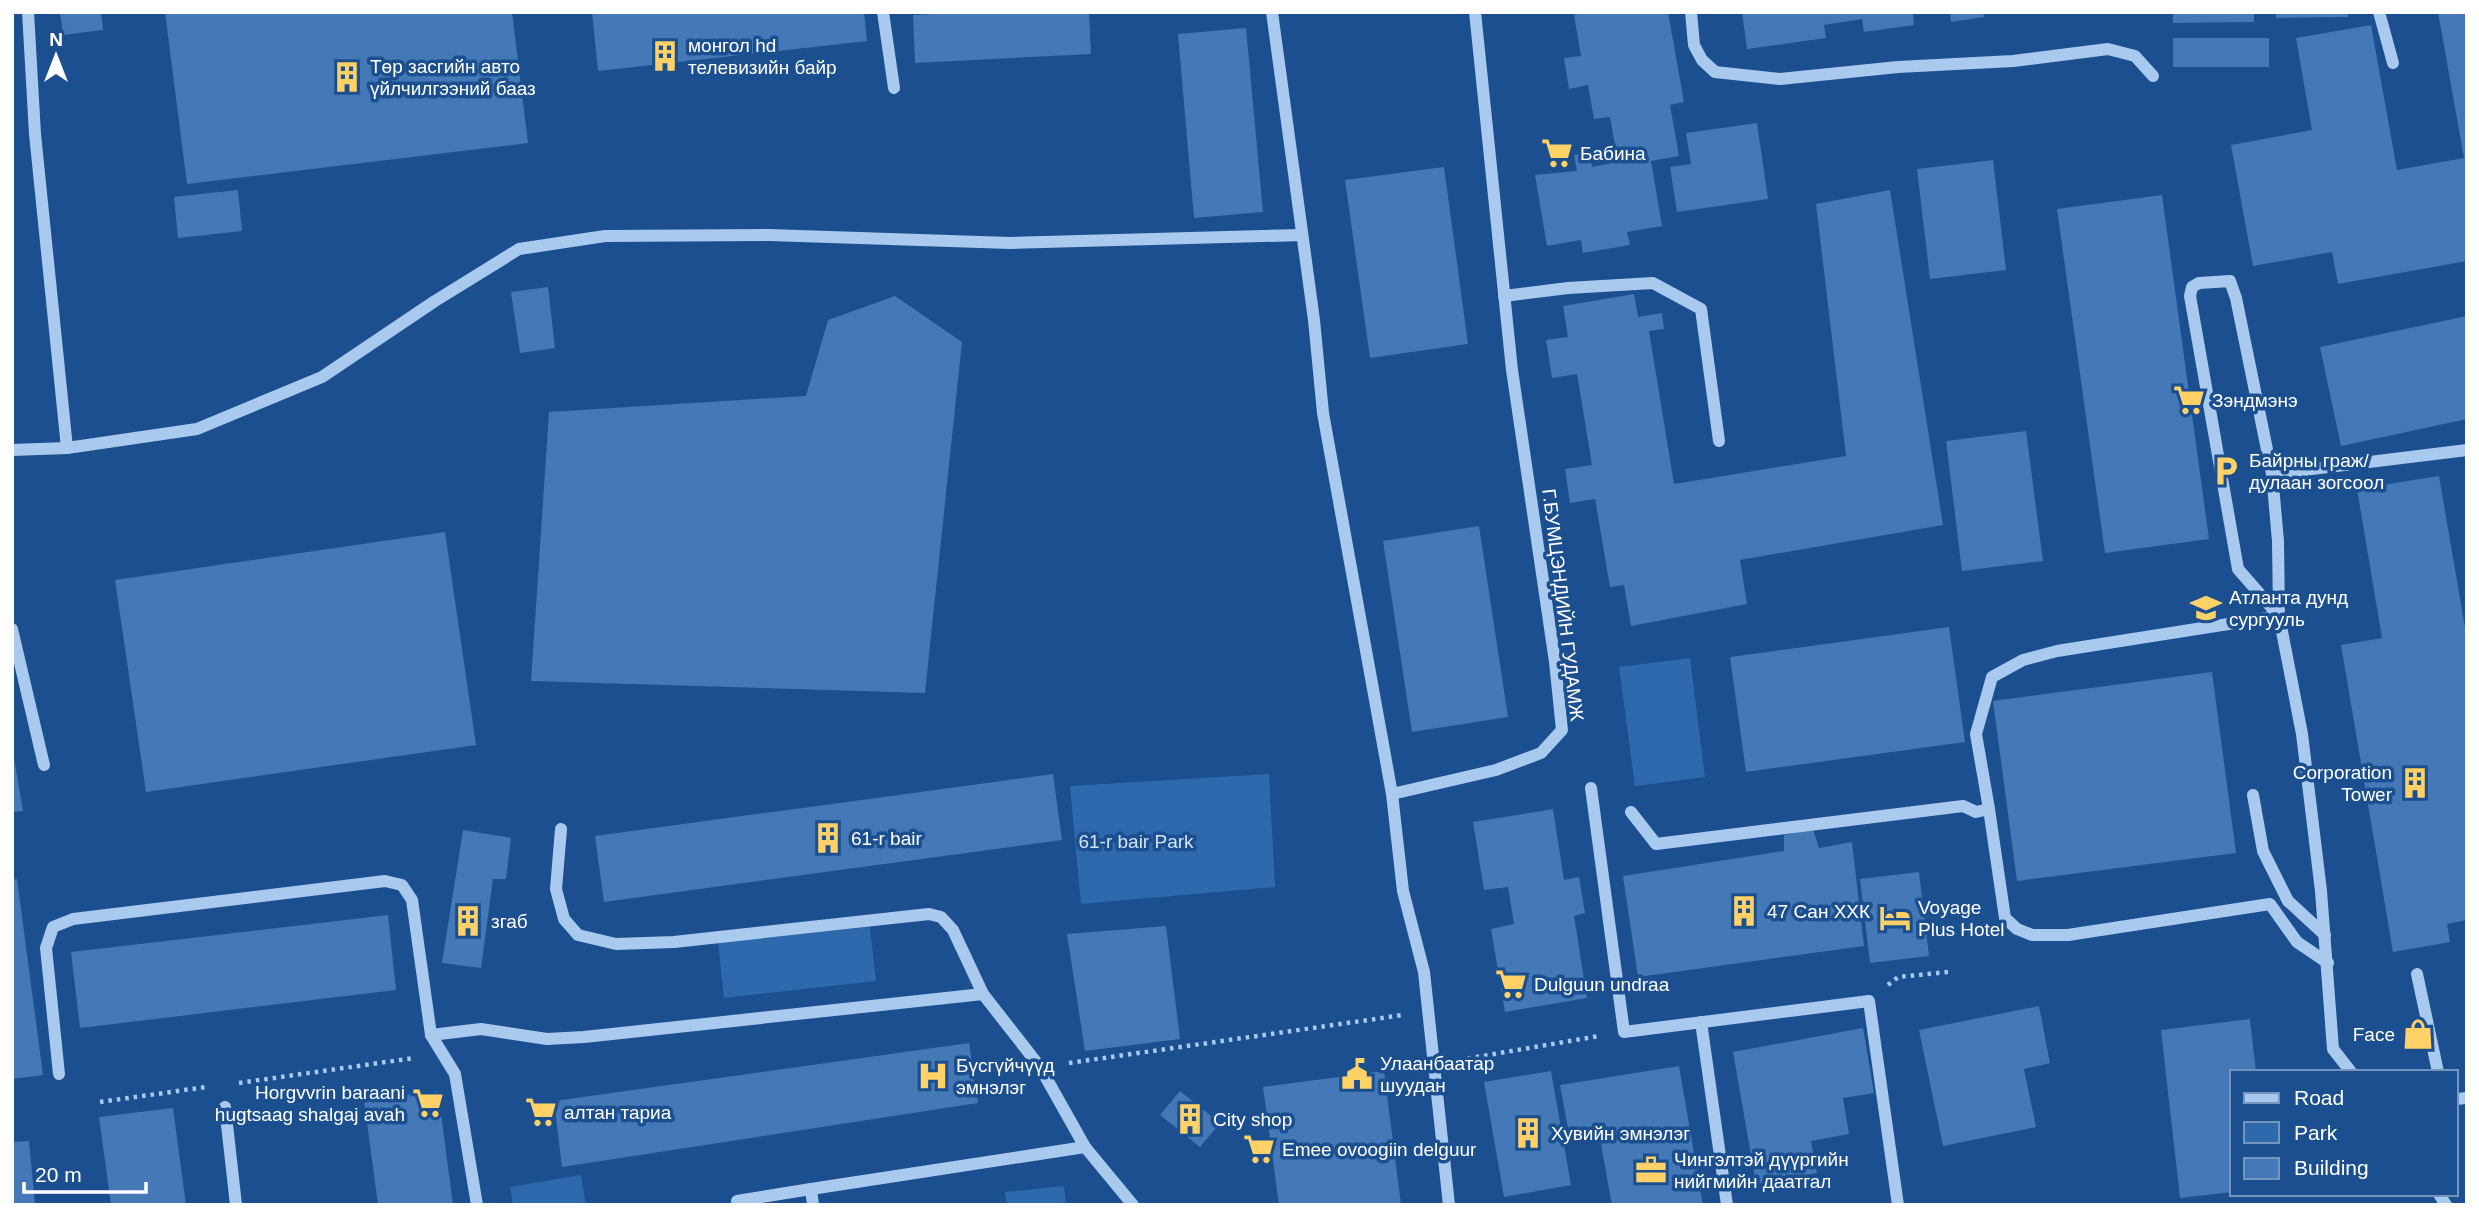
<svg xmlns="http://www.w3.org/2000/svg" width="2479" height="1217" font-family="Arial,sans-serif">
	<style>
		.green { fill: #2e69ad }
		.building { fill: #4478b7 }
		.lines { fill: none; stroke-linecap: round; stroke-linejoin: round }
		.path { stroke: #a9c9ee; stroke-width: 4.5; stroke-dasharray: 3.5 5; stroke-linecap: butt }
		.minor { stroke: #a9c9ee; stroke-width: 12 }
		.labels { text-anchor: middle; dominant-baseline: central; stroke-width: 7; stroke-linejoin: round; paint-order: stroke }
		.poi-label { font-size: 19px; fill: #fff; stroke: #1b4f8f; text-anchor: start }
		.street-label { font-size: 19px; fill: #fff; stroke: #1b4f8f }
		.park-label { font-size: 19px; fill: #cfe3fa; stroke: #1b4f8f }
	</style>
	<rect width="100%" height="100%" fill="#1b4f8f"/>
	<g class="green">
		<polygon points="1690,658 1705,777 1635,786 1619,667"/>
		<polygon points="1269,774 1275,887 1081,904 1070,786"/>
		<polygon points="870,927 876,981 724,998 718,942"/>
		<polygon points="581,1175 586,1205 513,1205 510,1187"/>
		<polygon points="1064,1186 1066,1205 1007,1205 1005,1192"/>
	</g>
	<g class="building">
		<polygon points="60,12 101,12 103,30 63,35"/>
		<polygon points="165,12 512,12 528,143 187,184"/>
		<polygon points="592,12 864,12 867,41 598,71"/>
		<polygon points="974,12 1089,12 1091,54 915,63 913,15"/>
		<polygon points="1585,12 1668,12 1684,102 1670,105 1679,156 1651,161 1662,226 1627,232 1630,245 1583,253 1581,240 1547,246 1535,175 1577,171 1574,155 1589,152 1592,167 1618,162 1610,117 1594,119 1588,85 1569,89 1564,58 1581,56 1574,15"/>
		<polygon points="1742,12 1913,12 1914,25 1864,32 1862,19 1824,25 1826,38 1747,49"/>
		<polygon points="1950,12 1983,12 1984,17 1951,22"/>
		<polygon points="2173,12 2254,12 2254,22 2173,23"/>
		<polygon points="2276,12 2348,12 2348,17 2276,18"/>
		<polygon points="2438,12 2467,12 2467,261 2338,284 2332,252 2253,266 2231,145 2312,130 2296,38 2371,25 2397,170 2464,158"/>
		<polygon points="1246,28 1263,212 1194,218 1178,34"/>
		<rect x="2173" y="38" width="96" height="29"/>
		<polygon points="1757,123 1768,199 1677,212 1670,167 1691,164 1686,133"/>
		<polygon points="1993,160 2006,270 1930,279 1917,169"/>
		<polygon points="1444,167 1468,344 1370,358 1345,180"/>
		<polygon points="238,190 242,231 178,238 174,197"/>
		<polygon points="1890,190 1943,525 1740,560 1747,604 1631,626 1624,585 1610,587 1595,499 1570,503 1565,469 1592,465 1577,374 1552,378 1546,340 1568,337 1563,306 1634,294 1638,317 1662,313 1664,329 1649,331 1674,484 1846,456 1816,204"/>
		<polygon points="2162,195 2209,539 2105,553 2057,209"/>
		<polygon points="548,287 555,348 520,353 511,292"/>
		<polygon points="895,296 962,342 925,693 531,681 549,412 806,396 828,320"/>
		<polygon points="2467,316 2467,419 2341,446 2320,347"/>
		<polygon points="2026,431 2043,561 1962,571 1946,441"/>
		<polygon points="2439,476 2467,639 2467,920 2447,924 2450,942 2393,952 2341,645 2382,638 2357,489"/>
		<polygon points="1479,526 1508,717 1412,732 1383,541"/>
		<polygon points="445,532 476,745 146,792 115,580"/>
		<polygon points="1949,627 1965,742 1746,772 1730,657"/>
		<polygon points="2212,672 2236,853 2017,881 1993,701"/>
		<polygon points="12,747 23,811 12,812"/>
		<polygon points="1053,774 1062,840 604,902 595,836"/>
		<polygon points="1553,809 1564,880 1579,877 1585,913 1574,916 1587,998 1505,1012 1491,929 1514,924 1508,887 1484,890 1473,822"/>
		<polygon points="1813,829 1819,848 1852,842 1864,946 1638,977 1623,876 1784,851 1784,835"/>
		<polygon points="463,830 511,838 506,879 493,879 481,968 442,963"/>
		<polygon points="1919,872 1929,956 1870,963 1860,879"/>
		<polygon points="17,879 43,1075 12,1079 12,880"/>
		<polygon points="388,915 396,990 80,1028 71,952"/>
		<polygon points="1166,926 1180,1039 1085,1051 1067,934"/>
		<polygon points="2039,1006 2050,1063 2024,1069 2036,1127 1943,1146 1919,1030"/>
		<polygon points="2250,1019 2256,1072 2232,1072 2232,1192 2180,1198 2161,1030"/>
		<polygon points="1863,1028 1874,1093 1843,1098 1849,1134 1811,1141 1817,1173 1756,1184 1733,1052"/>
		<polygon points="969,1043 978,1103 562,1167 554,1101"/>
		<polygon points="1679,1066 1703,1205 1612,1205 1598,1128 1569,1134 1560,1085"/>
		<polygon points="1384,1071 1401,1205 1279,1205 1263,1087"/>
		<polygon points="1551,1071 1571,1185 1504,1197 1484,1082"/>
		<polygon points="438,1091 453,1205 378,1205 364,1100"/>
		<polygon points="1180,1091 1220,1123 1200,1147 1160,1115"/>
		<polygon points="173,1108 186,1205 111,1205 99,1117"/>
		<polygon points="29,1141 35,1205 12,1205 12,1142"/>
	</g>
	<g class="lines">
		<g class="path">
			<polyline points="1888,985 1898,977 1948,972"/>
			<polyline points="1459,1060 1599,1036"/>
			<polyline points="1069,1063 1403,1015"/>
			<polyline points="239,1083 414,1058"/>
			<polyline points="100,1102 206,1087"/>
		</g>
		<g class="minor">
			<polyline points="28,12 35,134 67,448"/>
			<polyline points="883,12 894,88"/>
			<polyline points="1272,12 1314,320 1323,413 1392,794 1403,891 1424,972 1449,1205"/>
			<polyline points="1691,12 1694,45 1702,60 1715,72 1780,79 1898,67 2013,61 2108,49 2135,56 2153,76"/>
			<polyline points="2379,12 2393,63"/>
			<polyline points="1504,296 1568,288 1653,283 1701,309 1719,441"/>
			<polyline points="12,450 67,448 197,429 322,377 435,301 519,249 605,236 769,235 1010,243 1302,235"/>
			<polyline points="2272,474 2467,450"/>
			<polyline points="12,629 44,765"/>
			<polyline points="1591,788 1624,1032 1869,1001 1898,1205"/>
			<polyline points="1392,794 1496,770 1541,753 1562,730 1555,662 1512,370 1475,12"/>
			<polyline points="2253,795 2263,851 2288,901 2325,935"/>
			<polyline points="1989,809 1976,734 1992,677 2023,660 2057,651 2279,616 2238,569 2190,296 2192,287 2199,283 2230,281 2236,298 2272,474 2278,541 2279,616 2302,734 2321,891 2333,1049 2351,1072"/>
			<polyline points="1631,812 1656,844 1963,806 1976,812 1989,809 2005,918 2017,929 2032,935 2068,935 2270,904 2297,942 2328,963"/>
			<polyline points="561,829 556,889 564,919 578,935 616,944 674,942 929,914 941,917 953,930 983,994"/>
			<polyline points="2417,974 2438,1072"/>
			<polyline points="1701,1022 1727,1205"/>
			<polyline points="431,1035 481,1029 547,1039 584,1037 983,994 1040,1067 1085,1147 1133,1205"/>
			<polyline points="59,1074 46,948 53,927 73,919 385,881 402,885 412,900 431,1035 455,1074 477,1205"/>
			<polyline points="2456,1099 2467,1098"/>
			<polyline points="225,1107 236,1205"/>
			<polyline points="811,1189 1085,1147"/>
			<polyline points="2439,1194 2446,1205"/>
			<polyline points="738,1205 737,1201 811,1189 813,1205"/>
		</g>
	</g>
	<defs>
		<symbol id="building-bare" viewBox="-9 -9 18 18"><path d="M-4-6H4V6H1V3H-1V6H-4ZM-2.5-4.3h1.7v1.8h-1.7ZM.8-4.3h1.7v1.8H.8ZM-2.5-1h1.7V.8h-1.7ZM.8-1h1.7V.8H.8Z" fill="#ffd166" stroke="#1b4f8f" stroke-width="2.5" paint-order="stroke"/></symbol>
		<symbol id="supermarket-bare" viewBox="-9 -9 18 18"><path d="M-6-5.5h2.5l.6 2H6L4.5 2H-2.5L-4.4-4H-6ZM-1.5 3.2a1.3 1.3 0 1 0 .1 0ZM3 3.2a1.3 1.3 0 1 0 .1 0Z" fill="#ffd166" stroke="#1b4f8f" stroke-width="2.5" paint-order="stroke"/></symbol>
		<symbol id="parking-bare" viewBox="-9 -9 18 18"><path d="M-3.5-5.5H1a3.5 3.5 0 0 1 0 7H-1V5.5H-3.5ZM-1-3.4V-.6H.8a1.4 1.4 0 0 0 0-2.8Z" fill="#ffd166" stroke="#1b4f8f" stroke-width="2.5" paint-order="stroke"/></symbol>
		<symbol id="school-bare" viewBox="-9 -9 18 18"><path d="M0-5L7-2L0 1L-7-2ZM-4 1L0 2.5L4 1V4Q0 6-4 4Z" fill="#ffd166" stroke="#1b4f8f" stroke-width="2.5" paint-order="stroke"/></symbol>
		<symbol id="hotel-bare" viewBox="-9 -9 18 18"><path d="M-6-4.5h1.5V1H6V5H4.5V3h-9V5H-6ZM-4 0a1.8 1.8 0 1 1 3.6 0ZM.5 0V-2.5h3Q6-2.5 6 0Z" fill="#ffd166" stroke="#1b4f8f" stroke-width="2.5" paint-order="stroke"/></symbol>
		<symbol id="shop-bare" viewBox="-9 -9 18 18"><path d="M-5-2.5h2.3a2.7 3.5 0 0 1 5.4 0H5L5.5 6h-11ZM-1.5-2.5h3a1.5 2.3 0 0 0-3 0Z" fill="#ffd166" stroke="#1b4f8f" stroke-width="2.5" paint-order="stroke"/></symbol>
		<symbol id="civic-bare" viewBox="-9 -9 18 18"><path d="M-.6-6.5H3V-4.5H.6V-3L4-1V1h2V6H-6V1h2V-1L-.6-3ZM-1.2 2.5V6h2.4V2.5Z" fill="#ffd166" stroke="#1b4f8f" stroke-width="2.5" paint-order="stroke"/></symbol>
		<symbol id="hospital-bare" viewBox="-9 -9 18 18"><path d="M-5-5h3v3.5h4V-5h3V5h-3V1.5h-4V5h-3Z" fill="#ffd166" stroke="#1b4f8f" stroke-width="2.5" paint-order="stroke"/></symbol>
		<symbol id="office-bare" viewBox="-9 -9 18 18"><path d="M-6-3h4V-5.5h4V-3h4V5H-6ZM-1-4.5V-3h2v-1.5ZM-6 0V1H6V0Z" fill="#ffd166" stroke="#1b4f8f" stroke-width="2.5" paint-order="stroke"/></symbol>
	</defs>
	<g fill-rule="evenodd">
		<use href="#building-bare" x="643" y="34" width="44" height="44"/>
		<use href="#building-bare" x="325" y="55" width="44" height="44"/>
		<use href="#supermarket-bare" x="1535" y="131" width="44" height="44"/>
		<use href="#supermarket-bare" x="2167" y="378" width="44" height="44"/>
		<use href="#parking-bare" x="2204" y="449" width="44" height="44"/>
		<use href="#school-bare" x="2184" y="586" width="44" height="44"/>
		<use href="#building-bare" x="2393" y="761" width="44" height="44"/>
		<use href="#building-bare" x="806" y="816" width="44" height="44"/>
		<use href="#building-bare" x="1722" y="889" width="44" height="44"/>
		<use href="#hotel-bare" x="1873" y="896" width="44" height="44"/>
		<use href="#building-bare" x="446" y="899" width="44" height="44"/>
		<use href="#supermarket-bare" x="1489" y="962" width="44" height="44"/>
		<use href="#shop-bare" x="2396" y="1012" width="44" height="44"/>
		<use href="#civic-bare" x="1335" y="1052" width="44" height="44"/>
		<use href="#hospital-bare" x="911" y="1054" width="44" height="44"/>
		<use href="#supermarket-bare" x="406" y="1081" width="44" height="44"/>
		<use href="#supermarket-bare" x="519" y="1090" width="44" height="44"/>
		<use href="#building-bare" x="1168" y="1097" width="44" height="44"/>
		<use href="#building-bare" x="1506" y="1111" width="44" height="44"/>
		<use href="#supermarket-bare" x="1237" y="1127" width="44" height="44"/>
		<use href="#office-bare" x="1629" y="1148" width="44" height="44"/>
	</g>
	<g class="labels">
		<g class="poi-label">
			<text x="688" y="45">монгол hd<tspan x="688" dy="22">телевизийн байр</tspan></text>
			<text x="370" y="66">Төр засгийн авто<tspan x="370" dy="22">үйлчилгээний бааз</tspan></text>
			<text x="1580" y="153">Бабина</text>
			<text x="2212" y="400">Зэндмэнэ</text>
			<text x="2249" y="460">Байрны граж/<tspan x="2249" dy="22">дулаан зогсоол</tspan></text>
			<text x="2229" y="597">Атланта дунд<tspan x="2229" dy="22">сургууль</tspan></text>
			<text x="2392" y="772" text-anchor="end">Corporation<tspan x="2392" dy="22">Tower</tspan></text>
			<text x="851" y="838">61-r bair</text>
			<text x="1918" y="907">Voyage<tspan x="1918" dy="22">Plus Hotel</tspan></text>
			<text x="1767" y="911">47 Сан ХХК</text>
			<text x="491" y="921">згаб</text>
			<text x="1534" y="984">Dulguun undraa</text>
			<text x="2395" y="1034" text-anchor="end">Face</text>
			<text x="1380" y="1063">Улаанбаатар<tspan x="1380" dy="22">шуудан</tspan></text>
			<text x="956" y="1065">Бүсгүйчүүд<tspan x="956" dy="22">эмнэлэг</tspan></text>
			<text x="405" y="1092" text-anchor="end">Horgvvrin baraani<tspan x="405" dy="22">hugtsaag shalgaj avah</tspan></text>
			<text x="564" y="1112">алтан тариа</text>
			<text x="1213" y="1119">City shop</text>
			<text x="1551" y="1133">Хувийн эмнэлэг</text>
			<text x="1282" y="1149">Emee ovoogiin delguur</text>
			<text x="1674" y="1159">Чингэлтэй дүүргийн<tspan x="1674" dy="22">нийгмийн даатгал</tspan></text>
		</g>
		<g class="street-label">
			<text transform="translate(1563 605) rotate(83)">Г.БУМЦЭНДИЙН ГУДАМЖ</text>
		</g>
		<g class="park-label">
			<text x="1136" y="841">61-r bair Park</text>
		</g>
	</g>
	<rect width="2479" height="1217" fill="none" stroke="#ffffff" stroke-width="28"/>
	<rect x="2230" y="1070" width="228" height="126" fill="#1b4f8f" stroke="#7695bc" stroke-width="2"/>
	<rect x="2244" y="1093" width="35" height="10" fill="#a9c9ee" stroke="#7695bc" stroke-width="2"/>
	<text x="2294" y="1105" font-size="21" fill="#ffffff">Road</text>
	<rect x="2244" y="1122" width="35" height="21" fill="#2e69ad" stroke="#7695bc" stroke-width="2"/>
	<text x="2294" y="1140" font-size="21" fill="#ffffff">Park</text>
	<rect x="2244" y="1158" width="35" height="21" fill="#4478b7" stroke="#7695bc" stroke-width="2"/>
	<text x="2294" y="1175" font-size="21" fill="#ffffff">Building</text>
	<g transform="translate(56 56)" stroke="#1b4f8f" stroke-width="5" paint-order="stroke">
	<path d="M0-5L12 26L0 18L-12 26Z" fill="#ffffff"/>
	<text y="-10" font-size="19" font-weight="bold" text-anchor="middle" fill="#ffffff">N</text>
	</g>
	<path d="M24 1182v10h122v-10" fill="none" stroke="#ffffff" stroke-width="3.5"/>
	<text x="35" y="1182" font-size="21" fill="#ffffff" stroke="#1b4f8f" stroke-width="5" paint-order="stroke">20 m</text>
</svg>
